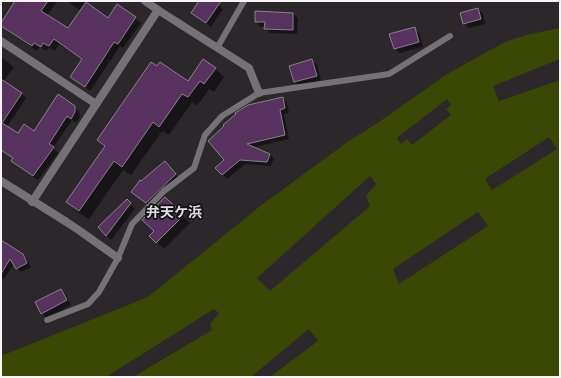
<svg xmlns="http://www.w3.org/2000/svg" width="561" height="378" font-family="Commissioner,'Noto Sans JP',sans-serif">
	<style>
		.water { fill: #3a4804 }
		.pier { fill: #2b272b }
		.shadow { fill: #0007 }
		.building { fill: #57325f; stroke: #878388 }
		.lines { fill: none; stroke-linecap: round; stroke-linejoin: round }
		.service { stroke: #747274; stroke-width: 6 }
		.minor { stroke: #747274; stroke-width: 8 }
		.tertiary { stroke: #747274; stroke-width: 8 }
		.labels { text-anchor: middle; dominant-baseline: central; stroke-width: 3.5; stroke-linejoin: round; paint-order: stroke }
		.quarter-label { font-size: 14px; font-weight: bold; fill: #e1dce2; stroke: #121113 }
	</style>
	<rect width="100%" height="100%" fill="#2b272b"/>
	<polygon class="water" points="560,28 560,377 1,377 1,355 6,354 148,297 259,207 346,143 379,122 447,74 505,42 526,35"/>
	<g class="pier">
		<polygon points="560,59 560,80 499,101 493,86"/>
		<polygon points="447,99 451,105 446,109 451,115 412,145 407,139 401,144 397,138"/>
		<polygon points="549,137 557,149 492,190 485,179"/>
		<polygon points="370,176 376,184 366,196 370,206 270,291 257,278"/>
		<polygon points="478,212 488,226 399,284 393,269"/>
		<polygon points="214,309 219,313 210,324 212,330 133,377 106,377"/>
		<polygon points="309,329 318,341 270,377 251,377"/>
	</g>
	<g class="shadow">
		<polygon points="17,1 57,1 47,16 68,30 81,11 67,1 89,1 87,4 108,19 117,6 135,18 141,23 123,48 120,46 90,91 71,77 83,60 59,44 55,51 49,47 46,51 40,47 37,51 6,30 1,25"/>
		<polygon points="200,1 214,1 223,9 211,27 192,13"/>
		<polygon points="478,9 483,14 485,24 469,28 464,23"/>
		<polygon points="293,14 298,18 297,34 270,33 265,28 265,27 261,27 256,22"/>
		<polygon points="414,28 419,33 423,47 399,53 395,48"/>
		<polygon points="1,57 14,67 3,82 22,94 26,98 7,127 19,135 34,132 74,107 79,112 80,117 76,123 72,120 53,148 58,153 38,180 17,166 13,161 14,159 1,150"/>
		<polygon points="312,61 317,65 321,80 300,86 295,82"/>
		<polygon points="215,68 224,77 214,92 209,89 197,106 192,102 169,135 162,131 131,175 123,170 89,219 76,211 67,202 105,148 98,140 188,82"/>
		<polygon points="282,98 287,103 289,113 284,114 289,139 254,147 270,154 274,159 271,166 245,164 227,179 217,168"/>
		<polygon points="169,167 180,179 151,207 132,192 141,182"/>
		<polygon points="165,198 190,223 164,249 150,236 155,231"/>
		<polygon points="127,201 135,209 111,240 99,227"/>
		<polygon points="1,243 22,254 27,259 31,267 21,272 14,264 4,279 1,277"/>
		<polygon points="61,290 66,295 71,305 47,318 42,313"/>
	</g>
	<g class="building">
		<polygon points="15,1 48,1 41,11 68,28 86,2 108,18 117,4 136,17 118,44 114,42 85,87 70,77 82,59 54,39 49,46 43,43 41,47 34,43 32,46 1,26 1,23"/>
		<polygon points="199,1 221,1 206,23 191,13"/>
		<polygon points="478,8 481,19 463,24 460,13"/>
		<polygon points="255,11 293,13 293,30 264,29 265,22 255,22"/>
		<polygon points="415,27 419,42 394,49 389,34"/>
		<polygon points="203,59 216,68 204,84 200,81 188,97 182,94 159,127 153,122 122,167 114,161 79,211 66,202 105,146 97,140 151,62 157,66 160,62 188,81"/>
		<polygon points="312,59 317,76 294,82 289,66"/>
		<polygon points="1,79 22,93 2,123 18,133 24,124 34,131 58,94 75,106 75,112 71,119 67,116 49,144 54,147 33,176 11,161 13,158 1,150"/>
		<polygon points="283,97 285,108 280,110 285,135 247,144 270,154 267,162 240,160 222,175 215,168 224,160 208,141 224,126 223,125 236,114 235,113 248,105"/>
		<polygon points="165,161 176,174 146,203 131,192 140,180 141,181"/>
		<polygon points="165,197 184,215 156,243 149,236 154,231 142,220"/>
		<polygon points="127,199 131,203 106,236 98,227"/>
		<polygon points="1,240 23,254 27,263 16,269 10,259 1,274"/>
		<polygon points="61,289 67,300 41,314 35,302"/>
	</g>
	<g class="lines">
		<g class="service">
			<polyline points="217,48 244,1"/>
			<polyline points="47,320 88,304 99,292 118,258 132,224 164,191 194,168 205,135 222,116 259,93 389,74 450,36"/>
		</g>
		<g class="minor">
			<polyline points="158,10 249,68 259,93"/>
			<polyline points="1,41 96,104"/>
			<polyline points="65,221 80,231 118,258"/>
		</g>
		<g class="tertiary">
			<polyline points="1,181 65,221"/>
			<polyline points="32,202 158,10 145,1"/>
		</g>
	</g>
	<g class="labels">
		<g class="quarter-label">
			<text x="174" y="211">弁天ケ浜</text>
		</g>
	</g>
	<rect width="561" height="378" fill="none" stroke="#f6f4f7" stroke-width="4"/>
</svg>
